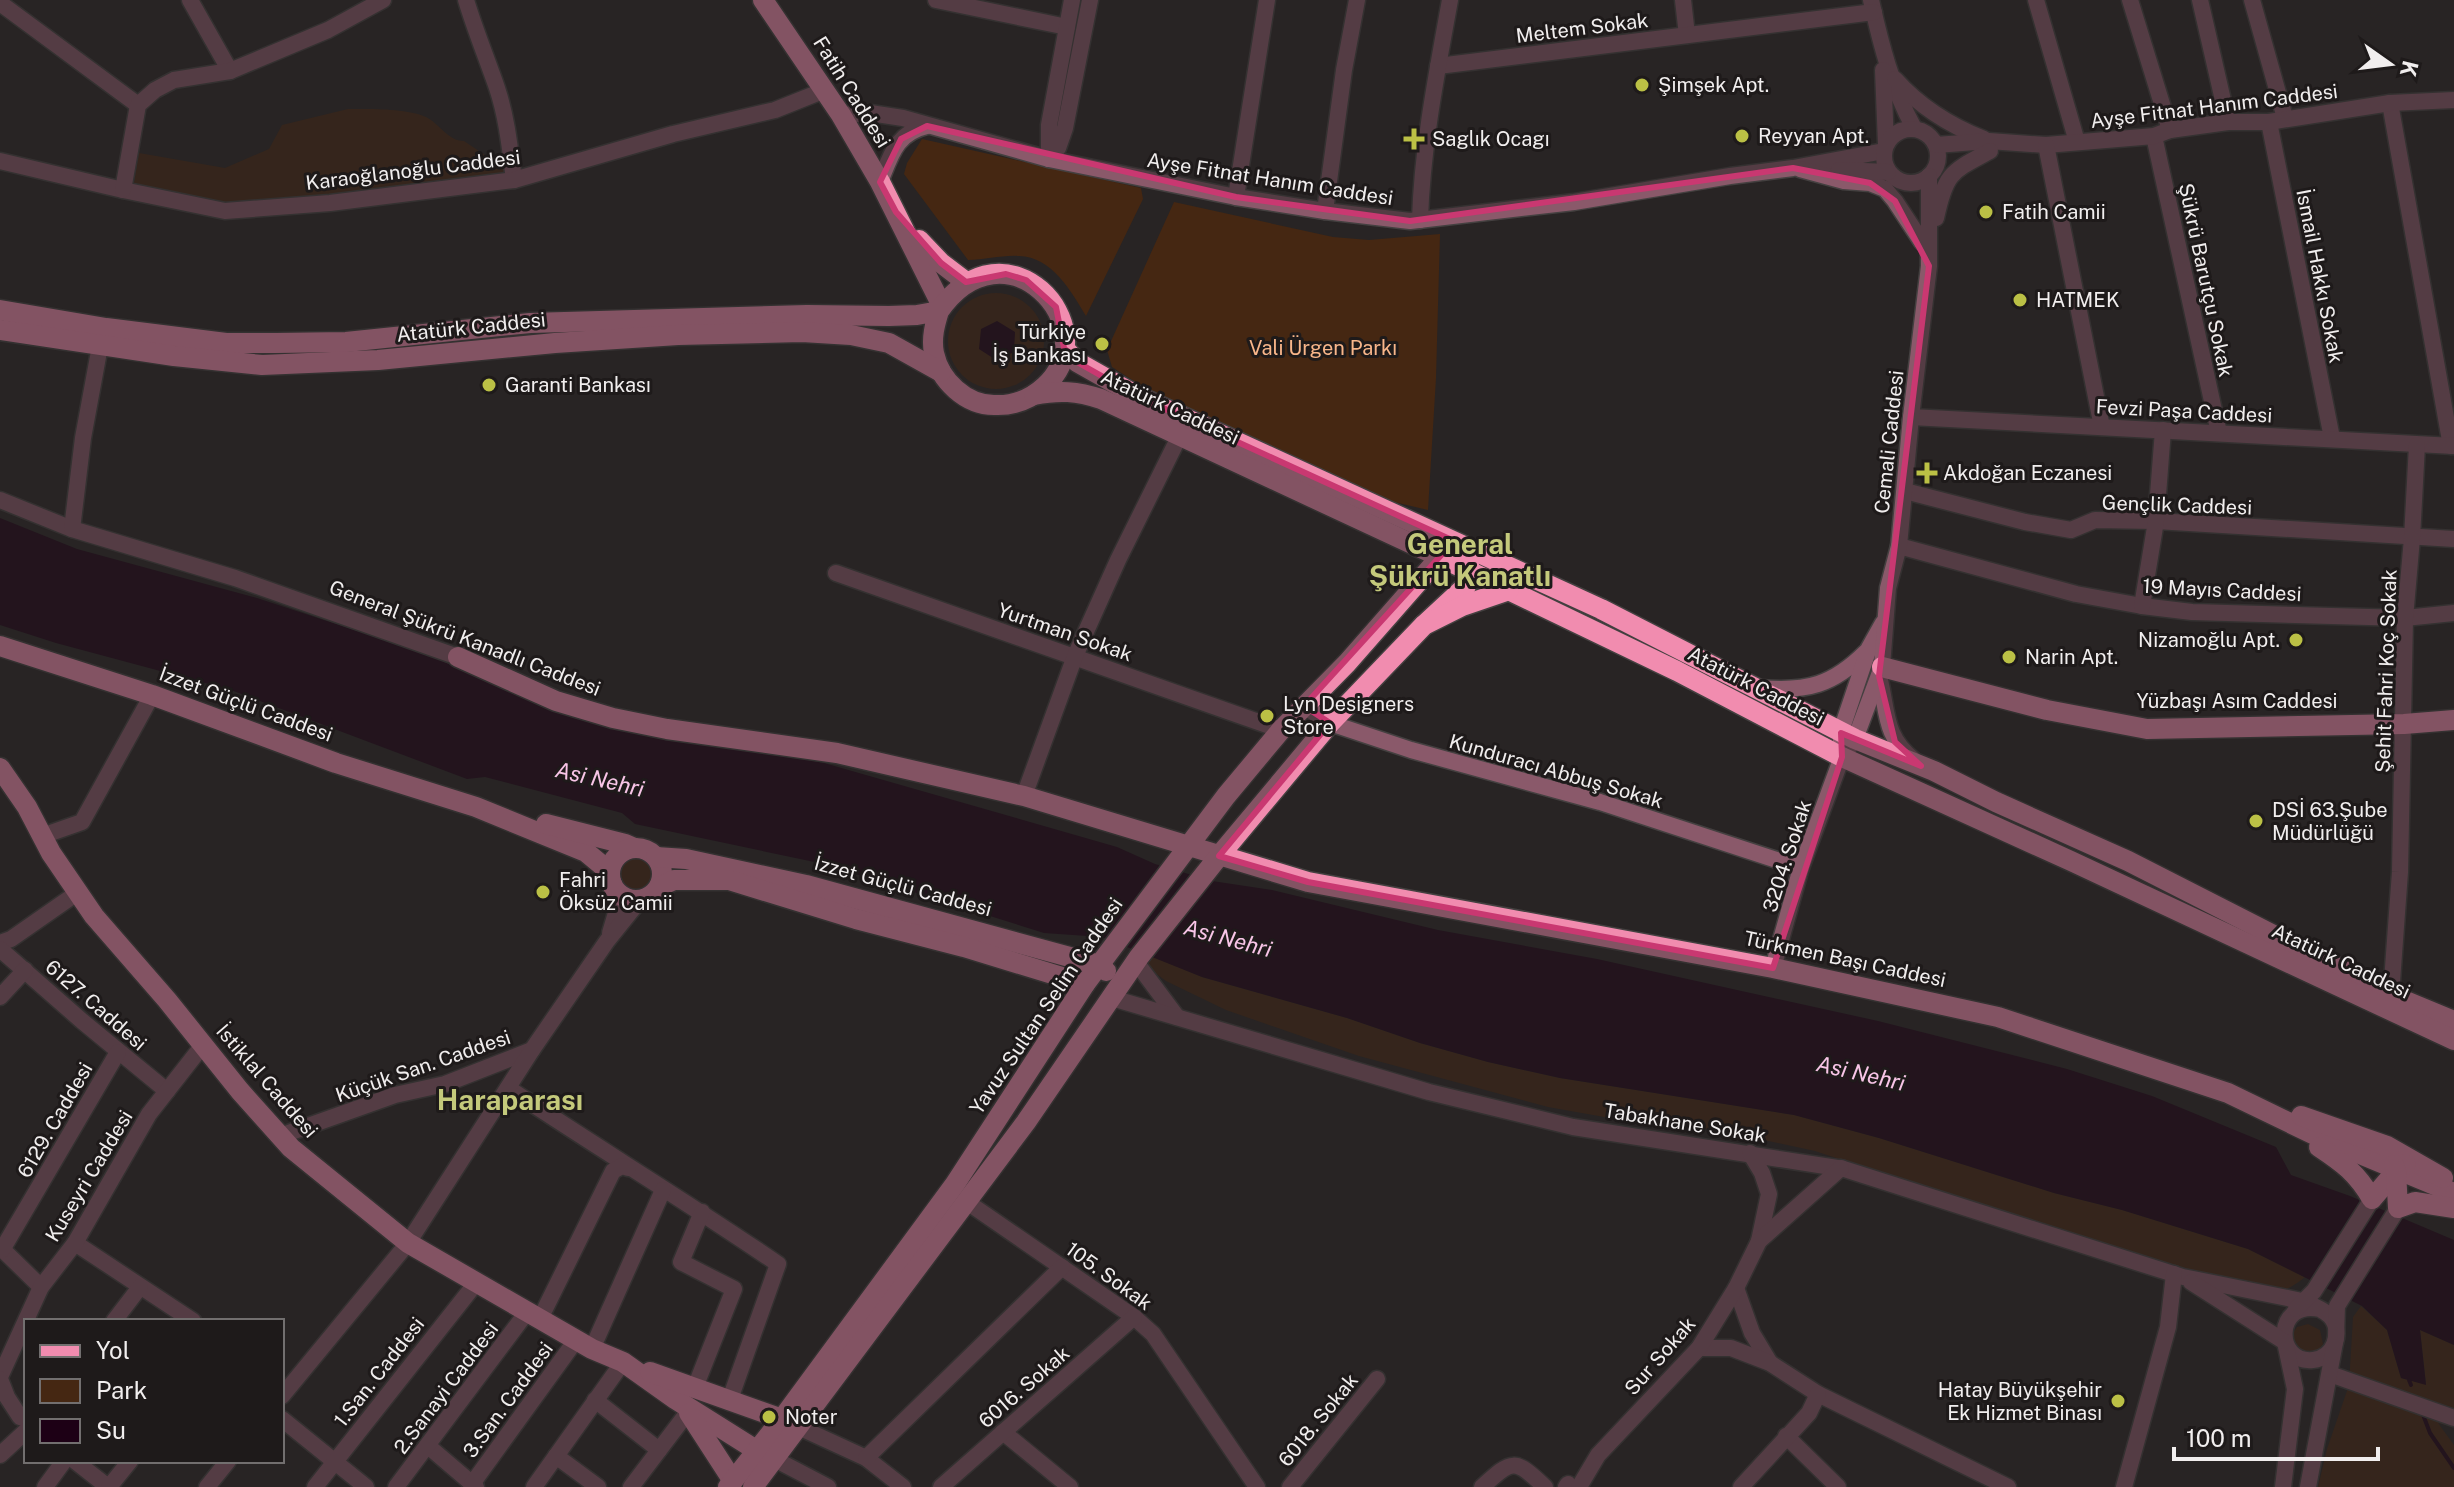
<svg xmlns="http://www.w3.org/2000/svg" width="2454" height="1487" font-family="'Public Sans',sans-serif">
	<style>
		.green { fill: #452712 }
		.water { fill: #1d0015 }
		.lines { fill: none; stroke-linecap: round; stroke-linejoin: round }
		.stream { stroke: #1d0015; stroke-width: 4 }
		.minor-casing { stroke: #444040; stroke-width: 19 }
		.major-casing { stroke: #444040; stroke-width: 23 }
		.minor { stroke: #8a596a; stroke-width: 16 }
		.major { stroke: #f18caf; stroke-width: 20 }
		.marked { fill: none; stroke: #c93871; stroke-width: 6; stroke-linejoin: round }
		.poi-dot { fill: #bbc045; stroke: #1e1a1a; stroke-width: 3 }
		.labels { text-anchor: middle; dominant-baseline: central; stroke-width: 6; stroke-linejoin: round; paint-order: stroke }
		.street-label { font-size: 20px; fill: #f1eeee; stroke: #1e1a1a }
		.poi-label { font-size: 20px; fill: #f1eeee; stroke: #1e1a1a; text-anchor: start }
		.park-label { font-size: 20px; fill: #f8b68a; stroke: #1e1a1a }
		.water-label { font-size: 22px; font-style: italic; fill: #f8c5e7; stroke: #1e1a1a }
		.district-label { font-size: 28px; font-weight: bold; fill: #c4c97b; stroke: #1e1a1a }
	</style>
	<rect width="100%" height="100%" fill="#282424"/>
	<g class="green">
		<path d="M348 109C369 109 406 108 426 117 440 124 448 141 464 141L515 175 299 200 235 204 173 193 134 183 139 153 225 168 269 149 282 125Z"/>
		<path d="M922 139 1141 188 1143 199 1086 316C1071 291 1052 257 1019 256 1002 255 985 260 968 260L904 174 907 163Z"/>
		<polygon points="1174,202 1333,237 1369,240 1440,234 1436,378 1428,510 1394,502 1156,395 1112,367 1107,350"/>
		<circle cx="996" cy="341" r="48"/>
		<circle cx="636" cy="874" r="15"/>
		<path d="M1152 956 1202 977 1347 1018 1420 1043 1488 1062 1560 1078 1794 1115 1879 1138 2054 1193 2122 1210 2248 1249 2305 1277C2284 1294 2277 1293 2251 1287L2050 1229 1815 1151 1718 1130 1610 1118 1548 1107 1359 1056 1226 1010 1166 981 1146 966Z"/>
		<polygon points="2361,1306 2387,1330 2401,1378 2426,1384 2420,1330 2454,1345 2454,1427 2438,1423 2454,1445 2454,1487 2318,1487 2327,1449 2349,1385 2353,1317"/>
		<polygon points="2308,1324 2320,1330 2323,1344 2317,1352 2301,1355 2291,1336 2297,1327"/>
	</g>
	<g class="water">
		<polygon points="997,321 1015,332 1014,352 996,360 979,349 981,329"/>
		<polygon points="0,518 77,549 257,598 427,654 540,706 577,718 641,735 741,748 824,763 1117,847 1155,864 1212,881 1272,890 1438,930 1597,959 1878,1021 2067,1069 2152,1096 2276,1147 2291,1175 2350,1196 2454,1240 2454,1345 2420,1330 2426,1385 2401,1378 2387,1330 2362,1306 2248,1249 2122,1210 2054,1193 1879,1138 1794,1115 1560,1078 1488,1062 1420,1043 1347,1018 1202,977 1102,937 1044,933 824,864 635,824 622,813 485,777 467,779 231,690 56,643 0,625"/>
	</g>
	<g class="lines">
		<g class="stream">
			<polyline points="2409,1380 2411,1385"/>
			<polyline points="2422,1412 2430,1433 2454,1468"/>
		</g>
		<defs>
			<g id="minor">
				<polyline points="190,0 230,71"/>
				<path d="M466 0C475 30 487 59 497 88 507 118 510 149 514 180"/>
				<polyline points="936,0 1067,27"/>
				<polyline points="1683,0 1687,35"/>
				<path d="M1871 0C1881 45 1892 88 1914 128"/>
				<polyline points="2036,0 2077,142"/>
				<polyline points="2130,0 2170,130"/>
				<polyline points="2200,0 2228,122"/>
				<polyline points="2252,0 2285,118"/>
				<polyline points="0,3 138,105"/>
				<polyline points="1438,66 1874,12"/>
				<polyline points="1883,70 1886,144"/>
				<path d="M1895 79C1919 106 1951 126 1984 139"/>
				<polyline points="2390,103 2451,446"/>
				<polyline points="841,115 870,113 903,118 1049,159 1236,197 1325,211 1410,221 1574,202 1730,176 1793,168 1884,151"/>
				<polyline points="2269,122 2332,438"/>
				<circle cx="1911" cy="156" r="27"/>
				<polyline points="2154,136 2219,433"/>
				<polyline points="1936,145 1989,141 2046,145 2154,136 2170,130 2228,122 2269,122 2390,103 2454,100"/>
				<polyline points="2046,145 2102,427"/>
				<polyline points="1049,159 1058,148 1065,128 1090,0"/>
				<polyline points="1049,159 1049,125 1072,0"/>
				<polyline points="0,161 123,190 225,211 330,203 514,180 673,134 775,110 825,90"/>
				<polyline points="1800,169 1844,181 1870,183 1885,189 1895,201 1922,242"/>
				<polyline points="1839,170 1888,172"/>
				<path d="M880 182C891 155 896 133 927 126"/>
				<polyline points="123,190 138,105 155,90 174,80 230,71 328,30 383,0"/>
				<polyline points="1236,197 1267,0"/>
				<polyline points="1325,211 1344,70 1357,0"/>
				<path d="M1936 218C1946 172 1951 172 1990 151"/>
				<path d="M1420 220C1422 147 1437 72 1450 0"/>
				<polyline points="1911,417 2454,446"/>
				<polyline points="1905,491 2025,522 2071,530 2095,520 2156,521 2454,539"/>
				<polyline points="0,500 72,529 235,578 458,657"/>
				<polyline points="72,529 83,438 100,346"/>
				<polyline points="1899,546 2076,594 2142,606 2192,612 2405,618 2454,613"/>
				<polyline points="836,573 1281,730"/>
				<polyline points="2142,606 2156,521 2163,430"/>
				<path d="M1879 676C1888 710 1883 736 1914 760"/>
				<path d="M1761 688C1807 692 1833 685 1866 652"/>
				<polyline points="1304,706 1330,723 1411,750 1600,802 1801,868"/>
				<polyline points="1841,743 1841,731 1869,648 1883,623"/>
				<polyline points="1024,796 1075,656 1118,560 1179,437"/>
				<polyline points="42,836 82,822 152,695"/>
				<polyline points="610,933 621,896"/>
				<polyline points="0,943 11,939 77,893"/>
				<polyline points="0,949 82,1021 167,1091"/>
				<polyline points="1136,962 1177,1017"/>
				<polyline points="1773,968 1801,868 1842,757 1855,739 1882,667 1888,588 1899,546 1911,417 1929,266 1929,176"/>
				<polyline points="2391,995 2400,872 2405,618 2412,538 2417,445"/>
				<polyline points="0,997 25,970"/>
				<path d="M1112 998 1429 1092 1573 1127 1844 1169 2183 1277 2302 1301C2312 1305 2323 1309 2330 1316 2344 1332 2334 1358 2313 1360 2274 1364 2274 1299 2320 1309"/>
				<path d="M508 1088C598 1148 689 1203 778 1264L729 1402"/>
				<polyline points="280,1136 395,1095 445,1084 532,1050"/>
				<polyline points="1750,1153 1762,1173 1769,1194 1759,1241"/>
				<polyline points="967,1202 1134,1317 1153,1334 1257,1487"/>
				<polyline points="75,1243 193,1321"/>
				<polyline points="0,1247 41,1287"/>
				<polyline points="2,1250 118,1052"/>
				<polyline points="2191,1282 2285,1342 2295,1389 2283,1487"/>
				<polyline points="1736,1288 1752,1333 1770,1363"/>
				<polyline points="2296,1309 2314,1291 2372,1199"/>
				<polyline points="540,1319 613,1171 622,1166 628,1168"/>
				<polyline points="114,1321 140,1287"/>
				<polyline points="1699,1348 1731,1348 1770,1363 1818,1394 2008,1487"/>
				<polyline points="592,1349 663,1190"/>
				<polyline points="2330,1374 2454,1418"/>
				<polyline points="0,1377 41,1287 75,1243 149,1114 203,1045"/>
				<polyline points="0,1379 7,1397 20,1417 26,1418"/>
				<polyline points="694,1390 734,1289 681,1262 702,1212"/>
				<polyline points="282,1396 408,1243 532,1050 607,941 640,900"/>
				<polyline points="595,1400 659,1450"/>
				<polyline points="282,1419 366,1487"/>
				<polyline points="790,1423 866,1458 903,1487"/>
				<polyline points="1003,1432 1070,1487"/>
				<polyline points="1786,1436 1838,1487"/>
				<polyline points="428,1446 476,1487"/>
				<polyline points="765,1454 828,1487"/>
				<polyline points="0,1455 26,1431"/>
				<polyline points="556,1456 598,1487"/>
				<polyline points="866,1458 1062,1267"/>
				<polyline points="75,1461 108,1487"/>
				<polyline points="472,1484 576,1340"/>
				<polyline points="45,1487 64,1461"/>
				<polyline points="109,1487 130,1461"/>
				<polyline points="207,1487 228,1461"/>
				<polyline points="315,1487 476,1283"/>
				<polyline points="396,1487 527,1312"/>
				<polyline points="534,1487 623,1362"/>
				<polyline points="631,1487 688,1412"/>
				<polyline points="941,1487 1134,1317"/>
				<polyline points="1290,1487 1377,1379"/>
				<path d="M1482 1487C1513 1459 1514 1458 1545 1487"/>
				<polyline points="1566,1487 1568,1484"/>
				<polyline points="1579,1487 1598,1455 1699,1348 1736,1288 1759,1241 1841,1168"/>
				<polyline points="1741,1487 1809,1413 1818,1394"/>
				<polyline points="2124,1487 2168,1327 2174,1274"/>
				<polyline points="2308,1487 2336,1337 2337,1306 2398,1208"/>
			</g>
			<g id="major">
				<polyline points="763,0 841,115 880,182 942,306"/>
				<polyline points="919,240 941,263 966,282"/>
				<path d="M0 310 106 328 226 343H276L346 342 530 323 807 315 889 316 917 315 939 311C1005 216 1109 326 1045 386 1031 399 1013 406 994 405 966 405 940 381 934 353 931 338 935 324 939 311"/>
				<polyline points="0,330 174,356 262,365 378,360 555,343 678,335 802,332 851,335 889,343 941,372"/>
				<polyline points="1064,348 1077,362 1137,396 1601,609 1855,739 1934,771 1996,802 2128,861 2391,995 2454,1021"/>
				<path d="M1034 395C1059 390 1077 391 1101 399L1440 557 1677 671 1842 757 2071 861 2454 1040"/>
				<polyline points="0,646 152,695 336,763 476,807 586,852 604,867 612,884"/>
				<polyline points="458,657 556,701 613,718 667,729 837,753 1024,796 1308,882 1773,968 1998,1017 2228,1093 2319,1137 2454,1193"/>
				<polyline points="1882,667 2047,710 2147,729 2404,724 2454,720"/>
				<polyline points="0,768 27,807 51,853 94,916 167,1000 240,1091 291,1148 408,1243 592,1349 623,1362 675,1399 756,1450"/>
				<polyline points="546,824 625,844 634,848"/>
				<circle cx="636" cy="874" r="26"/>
				<polyline points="656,857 686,859 806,885 1099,965 1106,971"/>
				<polyline points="659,887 674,880 729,880 856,919 964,947 1085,984"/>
				<polyline points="2301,1116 2387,1146 2443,1178"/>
				<path d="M2319 1147C2343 1163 2357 1173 2372 1199L2396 1171 2406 1164"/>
				<polyline points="2394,1165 2396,1171 2398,1208 2415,1202 2454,1208"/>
				<polyline points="650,1372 782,1419"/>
				<polyline points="689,1413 733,1481"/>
				<polyline points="728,1487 782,1419 955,1184 1085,984 1226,796 1281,730 1347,663 1440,557 1466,547 1470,571 1466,586 1424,625"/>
				<polyline points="753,1487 1026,1122 1139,957 1219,856 1330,723 1424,625 1462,606 1509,590"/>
			</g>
		</defs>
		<use href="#minor" class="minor-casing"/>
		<use href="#major" class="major-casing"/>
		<use href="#minor" class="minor"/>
		<use href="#major" class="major"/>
	</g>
	<path d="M0 0H2454V1487H0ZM927 126 1236 197 1410 221 1793 168 1870 183 1895 201 1929 266 1879 676 1895 742 1921 766 1841 733 1842 757 1773 968 1308 882 1219 856 1330 723 1304 706 1454 541 1137 396 1077 362 1064 348 1056 307 1026 280 1006 274 966 282 941 263 896 212 880 182 901 139Z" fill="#282424" fill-opacity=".55" fill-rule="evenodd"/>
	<path class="marked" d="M927 126 1236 197 1410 221 1793 168 1870 183 1895 201 1929 266 1879 676 1895 742 1921 766 1841 733 1842 757 1773 968 1308 882 1219 856 1330 723 1304 706 1454 541 1137 396 1077 362 1064 348 1056 307 1026 280 1006 274 966 282 941 263 896 212 880 182 901 139Z"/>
	<g class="poi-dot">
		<circle cx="1642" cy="85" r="8"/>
		<circle cx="1742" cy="136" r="8"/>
		<path d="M1410 127h8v8h8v8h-8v8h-8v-8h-8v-8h8z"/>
		<circle cx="1986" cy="212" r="8"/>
		<circle cx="2020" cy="300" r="8"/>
		<circle cx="1102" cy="344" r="8"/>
		<circle cx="489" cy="385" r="8"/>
		<path d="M1923 461h8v8h8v8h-8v8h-8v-8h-8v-8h8z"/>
		<circle cx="2296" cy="640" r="8"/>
		<circle cx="2009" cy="657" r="8"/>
		<circle cx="1267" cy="716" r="8"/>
		<circle cx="2256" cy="821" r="8"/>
		<circle cx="543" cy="892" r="8"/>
		<circle cx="2118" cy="1401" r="8"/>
		<circle cx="769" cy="1417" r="8"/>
	</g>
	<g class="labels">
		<g class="street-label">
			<text transform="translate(1582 28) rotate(-7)">Meltem Sokak</text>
			<text transform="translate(852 92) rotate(58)">Fatih Caddesi</text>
			<text transform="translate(2214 106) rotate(-7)">Ayşe Fitnat Hanım Caddesi</text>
			<text transform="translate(413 170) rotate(-7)">Karaoğlanoğlu Caddesi</text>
			<text transform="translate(1270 179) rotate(9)">Ayşe Fitnat Hanım Caddesi</text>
			<text transform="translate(2320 276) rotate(79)">İsmail Hakkı Sokak</text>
			<text transform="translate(2206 280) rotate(78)">Şükrü Barutçu Sokak</text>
			<text transform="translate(471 327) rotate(-6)">Atatürk Caddesi</text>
			<text transform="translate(1170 407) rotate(25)">Atatürk Caddesi</text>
			<text transform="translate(2184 411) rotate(3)">Fevzi Paşa Caddesi</text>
			<text transform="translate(1889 442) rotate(-84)">Cemali Caddesi</text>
			<text transform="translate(2177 505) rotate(2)">Gençlik Caddesi</text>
			<text transform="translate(2222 590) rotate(3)">19 Mayıs Caddesi</text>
			<text transform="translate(1065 632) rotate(19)">Yurtman Sokak</text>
			<text transform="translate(465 638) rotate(21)">General Şükrü Kanadlı Caddesi</text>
			<text transform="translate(2386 671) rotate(-88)">Şehit Fahri Koç Sokak</text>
			<text transform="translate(1756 686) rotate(27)">Atatürk Caddesi</text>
			<text x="2237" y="701">Yüzbaşı Asım Caddesi</text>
			<text transform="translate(246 704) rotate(20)">İzzet Güçlü Caddesi</text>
			<text transform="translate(1556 771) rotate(16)">Kunduracı Abbuş Sokak</text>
			<text transform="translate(1787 856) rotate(-72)">3204. Sokak</text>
			<text transform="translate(903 886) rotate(15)">İzzet Güçlü Caddesi</text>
			<text transform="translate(1845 959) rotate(12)">Türkmen Başı Caddesi</text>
			<text transform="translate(2341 961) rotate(25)">Atatürk Caddesi</text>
			<text transform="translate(96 1005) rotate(41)">6127. Caddesi</text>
			<text transform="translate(1046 1006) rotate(-56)">Yavuz Sultan Selim Caddesi</text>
			<text transform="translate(423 1066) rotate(-19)">Küçük San. Caddesi</text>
			<text transform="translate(267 1081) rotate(49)">İstiklal Caddesi</text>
			<text transform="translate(55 1120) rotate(-60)">6129. Caddesi</text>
			<text transform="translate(1685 1123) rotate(9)">Tabakhane Sokak</text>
			<text transform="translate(89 1176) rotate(-59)">Kuseyri Caddesi</text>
			<text transform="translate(1109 1276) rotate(36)">105. Sokak</text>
			<text transform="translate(1660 1356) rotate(-49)">Sur Sokak</text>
			<text transform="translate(379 1372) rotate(-52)">1.San. Caddesi</text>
			<text transform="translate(1024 1387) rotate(-41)">6016. Sokak</text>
			<text transform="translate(446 1388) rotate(-53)">2.Sanayi Caddesi</text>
			<text transform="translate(508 1400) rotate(-54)">3.San. Caddesi</text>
			<text transform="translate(1318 1420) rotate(-51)">6018. Sokak</text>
		</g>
		<g class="poi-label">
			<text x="1658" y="85">Şimşek Apt.</text>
			<text x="1758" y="136">Reyyan Apt.</text>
			<text x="1432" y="139">Saglık Ocagı</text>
			<text x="2002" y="212">Fatih Camii</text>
			<text x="2036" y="300">HATMEK</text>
			<text x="1086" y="332" text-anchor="end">Türkiye<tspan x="1086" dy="23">İş Bankası</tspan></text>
			<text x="505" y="385">Garanti Bankası</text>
			<text x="1943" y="473">Akdoğan Eczanesi</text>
			<text x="2280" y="640" text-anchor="end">Nizamoğlu Apt.</text>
			<text x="2025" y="657">Narin Apt.</text>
			<text x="1283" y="704">Lyn Designers<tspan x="1283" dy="23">Store</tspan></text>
			<text x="2272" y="810">DSİ 63.Şube<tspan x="2272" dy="23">Müdürlüğü</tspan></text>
			<text x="559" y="880">Fahri<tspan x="559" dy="23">Öksüz Camii</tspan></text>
			<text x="2102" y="1390" text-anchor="end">Hatay Büyükşehir<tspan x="2102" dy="23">Ek Hizmet Binası</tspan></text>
			<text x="785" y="1417">Noter</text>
		</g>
		<g class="park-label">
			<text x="1323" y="348">Vali Ürgen Parkı</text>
		</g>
		<g class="water-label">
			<text transform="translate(600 779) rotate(13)">Asi Nehri</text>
			<text transform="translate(1228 938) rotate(15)">Asi Nehri</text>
			<text transform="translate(1861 1073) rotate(13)">Asi Nehri</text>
		</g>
		<g class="district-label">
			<text x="1460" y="543">General<tspan x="1460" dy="32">Şükrü Kanatlı</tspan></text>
			<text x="510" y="1099">Haraparası</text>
		</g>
	</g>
	<rect x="24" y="1319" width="260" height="144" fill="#1e1a1a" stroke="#726f6f" stroke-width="2"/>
	<rect x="40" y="1345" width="40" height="12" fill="#f18caf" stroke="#726f6f" stroke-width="2"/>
	<text x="96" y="1359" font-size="24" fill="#f1eeee">Yol</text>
	<rect x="40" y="1379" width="40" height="24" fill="#452712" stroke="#726f6f" stroke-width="2"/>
	<text x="96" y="1399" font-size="24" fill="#f1eeee">Park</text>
	<rect x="40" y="1419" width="40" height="24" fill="#1d0015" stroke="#726f6f" stroke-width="2"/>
	<text x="96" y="1439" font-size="24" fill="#f1eeee">Su</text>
	<g transform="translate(2390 64) rotate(104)" stroke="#1e1a1a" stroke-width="6" paint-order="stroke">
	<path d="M0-6L14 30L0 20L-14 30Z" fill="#f1eeee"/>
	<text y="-12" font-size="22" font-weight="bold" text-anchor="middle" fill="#f1eeee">K</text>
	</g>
	<path d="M2174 1447v12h204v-12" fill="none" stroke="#f1eeee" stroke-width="4"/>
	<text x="2186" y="1447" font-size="24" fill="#f1eeee" stroke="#1e1a1a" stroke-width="6" paint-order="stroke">100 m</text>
</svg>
